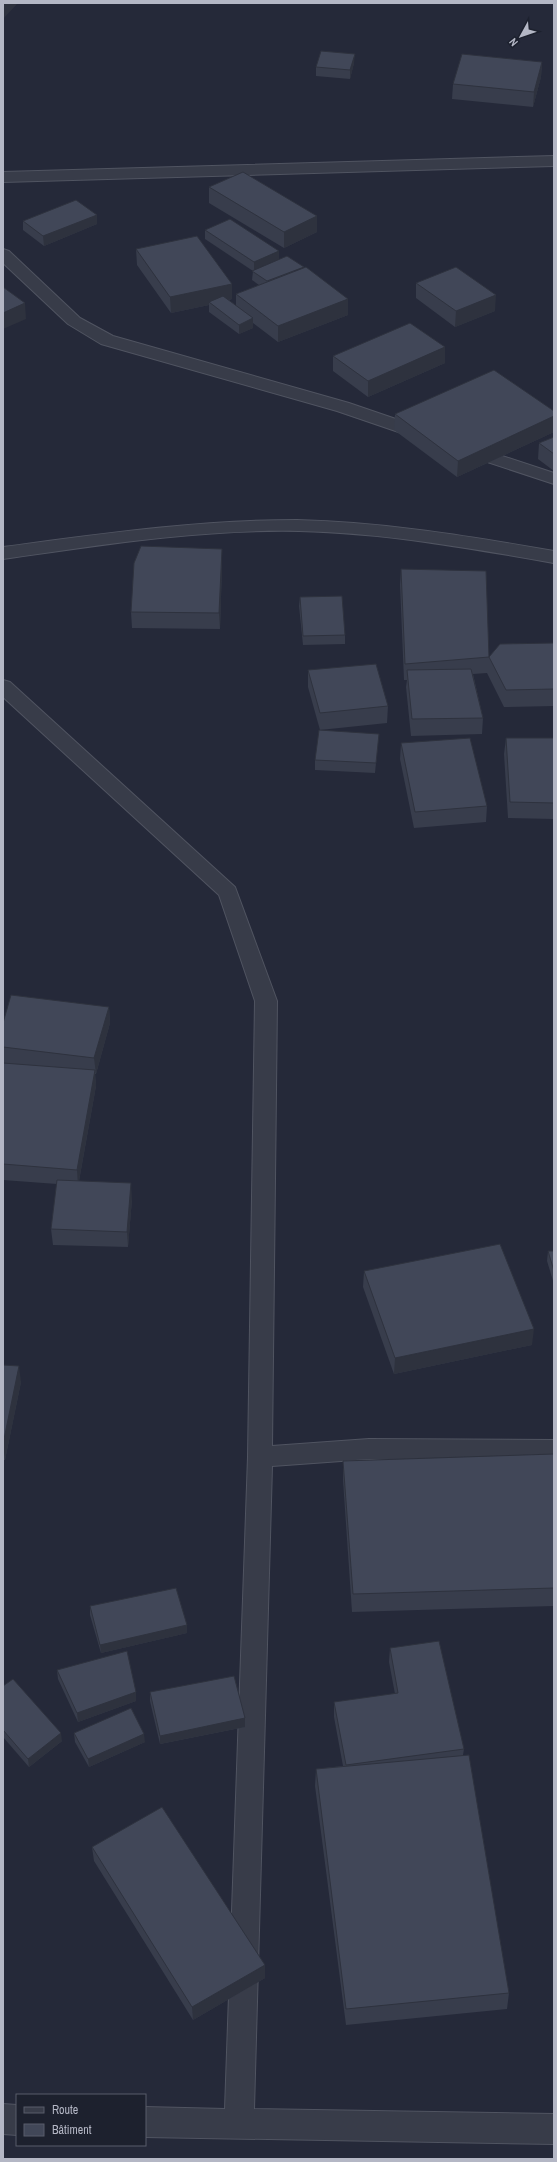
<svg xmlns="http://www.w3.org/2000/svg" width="557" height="2162" font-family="'Archivo Narrow',sans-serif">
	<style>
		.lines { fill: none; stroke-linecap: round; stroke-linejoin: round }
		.minor-casing { stroke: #505461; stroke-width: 2 }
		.minor { fill: #383c49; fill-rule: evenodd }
		.wall { fill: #383d4c }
		.shaded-wall { fill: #2e323e }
		.building { fill: #414758; stroke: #2e323e }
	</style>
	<rect width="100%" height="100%" fill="#252939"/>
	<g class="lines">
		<defs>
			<g id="minor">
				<polygon points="554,156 554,166 3,182 3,172"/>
				<polygon points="3,249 9,251 80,318 113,336 349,403 428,430 431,434 428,438 422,439 416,438 337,411 101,344 68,324 3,263"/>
				<polygon points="466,444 554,473 554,484 460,453 457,449 460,445"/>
				<path d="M297 520C384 522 468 536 554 551V563C469 548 385 533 299 531 199 529 101 545 3 559V547C101 534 198 520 297 520Z"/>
				<polygon points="3,680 10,682 235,887 277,1001 272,1446 369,1439 554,1440 554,1460 369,1459 272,1466 254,2109 554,2114 554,2144 145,2137 145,2107 225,2109 248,1457 255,1001 219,895 3,697"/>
				<polygon points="3,2104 17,2105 17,2135 3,2134"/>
			</g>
		</defs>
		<use href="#minor" class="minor-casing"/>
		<use href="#minor" class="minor"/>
	</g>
	<g class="wall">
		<polygon points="542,62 541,77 533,107 452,99 453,84"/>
		<polygon points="354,63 350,79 316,76 316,67"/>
		<polygon points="209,187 317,216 317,232 284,248 209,203"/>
		<polygon points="97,215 97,224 44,246 23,230 23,221"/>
		<polygon points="205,230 279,259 348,315 278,342 253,323 253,328 239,334 209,312 209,305 171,313 137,265 136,249 232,284 232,299 229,300 236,306 236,294 259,285 252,280 253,271 205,239"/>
		<polygon points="416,283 495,311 455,327 416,298"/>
		<polygon points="333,356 445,363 368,397 333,371"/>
		<polygon points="554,411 554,432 457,477 394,430 395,414"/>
		<polygon points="554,437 554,471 538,459 539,443"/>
		<polygon points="222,565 220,629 132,628 131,612"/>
		<polygon points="401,569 489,657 554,643 554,706 504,707 487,673 473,674 483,718 482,734 411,736 406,687 407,680 404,680 400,585"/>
		<polygon points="300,597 345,635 345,644 303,645 299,606"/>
		<polygon points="308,670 388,706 387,723 320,730 308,687"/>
		<polygon points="506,738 554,738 554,819 508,818 504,754"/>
		<polygon points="378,743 375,773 315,770 315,760"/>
		<polygon points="401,743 487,806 486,822 414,828 400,759"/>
		<polygon points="109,1007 110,1023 96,1074 95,1074 96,1086 79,1181 132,1199 128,1247 53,1245 51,1229 57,1184 3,1180 3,1023"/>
		<polygon points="548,1251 554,1251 554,1284 547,1261"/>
		<polygon points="364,1271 532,1345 394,1374 363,1287"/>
		<polygon points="3,1365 21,1382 5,1460 3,1460"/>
		<polygon points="554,1454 554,1606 352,1612 343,1480 343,1461"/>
		<polygon points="90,1606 187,1625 187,1633 101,1653 90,1615"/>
		<polygon points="390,1648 464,1749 463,1755 509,1993 507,2009 346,2025 315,1786 316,1769 343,1766 334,1717 334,1702 395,1694 389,1662"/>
		<polygon points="57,1670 136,1692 136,1701 78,1722 58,1679"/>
		<polygon points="3,1686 62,1741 29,1767 3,1737"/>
		<polygon points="150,1692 245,1727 160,1744 150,1701"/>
		<polygon points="74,1733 145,1742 89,1767 75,1742"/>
		<polygon points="92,1847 265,1978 193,2020 94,1861"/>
	</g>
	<g class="shaded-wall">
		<polygon points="3,3 18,3 3,19"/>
		<polygon points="355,54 354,63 350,79 350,70"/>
		<polygon points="542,62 541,77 533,107 534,92"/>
		<polygon points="97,215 97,224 44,246 43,236"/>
		<polygon points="317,216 317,232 284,248 284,232"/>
		<polygon points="279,251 279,260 254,271 254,262"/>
		<polygon points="232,284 232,299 211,304 209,302 209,305 171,313 170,297"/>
		<polygon points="496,295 495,311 455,327 456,311"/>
		<polygon points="348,299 348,315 278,342 278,326"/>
		<polygon points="25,303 26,319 3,329 3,313"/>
		<polygon points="253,318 253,328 239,334 239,325"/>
		<polygon points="445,347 445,363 368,397 368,381"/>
		<polygon points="554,416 554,432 457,477 458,461"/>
		<polygon points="222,549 222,565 220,629 219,613"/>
		<polygon points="109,1007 110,1023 96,1074 94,1058"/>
		<polygon points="95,1070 96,1086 78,1186 77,1170"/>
		<polygon points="131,1183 132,1199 128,1247 127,1232"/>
		<polygon points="534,1329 532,1345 394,1374 395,1358"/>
		<polygon points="19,1366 21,1382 5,1460 3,1444"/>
		<polygon points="187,1625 187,1633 101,1653 100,1645"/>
		<polygon points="136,1692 136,1701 78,1722 77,1713"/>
		<polygon points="245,1718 245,1727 160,1744 160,1736"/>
		<polygon points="61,1733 62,1741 29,1767 28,1759"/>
		<polygon points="144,1734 145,1742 89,1767 88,1759"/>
		<polygon points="265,1965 265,1978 193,2020 192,2007"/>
	</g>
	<g class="building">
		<polygon points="321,51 355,54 350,70 316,67"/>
		<polygon points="462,54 542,62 534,92 453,84"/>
		<polygon points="243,172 317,216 284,232 209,187"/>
		<polygon points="76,200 97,215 43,236 23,221"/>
		<polygon points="230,219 279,251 254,262 205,230"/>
		<polygon points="197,236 232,284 170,297 136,249"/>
		<polygon points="287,256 304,267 267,281 252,271"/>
		<polygon points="306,267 348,299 278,326 236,294"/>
		<polygon points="456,267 496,295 456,311 416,283"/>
		<polygon points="3,287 25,303 3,313"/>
		<polygon points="223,296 253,318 239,325 209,302"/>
		<polygon points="410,323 445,347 368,381 333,356"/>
		<polygon points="494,370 554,411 554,416 458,461 395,414"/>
		<polygon points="554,437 554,454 539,443"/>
		<polygon points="141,546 222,549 219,613 131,612 134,563"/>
		<polygon points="401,569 486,571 489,657 405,664"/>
		<polygon points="342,596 345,635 303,636 300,597"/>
		<polygon points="554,643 554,689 506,690 489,657 500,644"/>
		<polygon points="376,664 388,706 320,713 308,670"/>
		<polygon points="471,669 483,718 412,719 407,670"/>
		<polygon points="319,730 379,734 376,763 315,760"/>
		<polygon points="470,738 487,806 415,812 401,743"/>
		<polygon points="506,738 554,738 554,803 510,802"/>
		<polygon points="11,995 109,1007 94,1058 3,1047 3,1023"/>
		<polygon points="3,1063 95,1070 77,1170 3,1164"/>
		<polygon points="57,1180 131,1183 127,1232 51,1229"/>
		<polygon points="500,1244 534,1329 395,1358 364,1271"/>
		<polygon points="548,1251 554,1251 554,1271"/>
		<polygon points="3,1365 19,1366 3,1444"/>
		<polygon points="554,1454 554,1588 353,1594 343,1461"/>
		<polygon points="176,1588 187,1625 100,1645 90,1606"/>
		<polygon points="439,1641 464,1749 346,1765 334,1702 398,1693 390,1648"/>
		<polygon points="127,1651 136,1692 77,1713 57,1670"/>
		<polygon points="234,1676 245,1718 160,1736 150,1692"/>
		<polygon points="13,1679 61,1733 28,1759 3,1730 3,1686"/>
		<polygon points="131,1708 144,1734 88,1759 74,1733"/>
		<polygon points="469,1755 509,1993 346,2009 316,1769"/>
		<polygon points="162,1807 265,1965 192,2007 92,1847"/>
	</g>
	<rect width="557" height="2162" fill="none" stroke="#b4b7c5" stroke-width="8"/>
	<rect x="16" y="2094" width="130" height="52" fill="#1d212e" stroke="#595d6a"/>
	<rect x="24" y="2107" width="20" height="6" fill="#383c49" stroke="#595d6a"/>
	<text x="52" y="2114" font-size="12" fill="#b4b7c5">Route</text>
	<rect x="24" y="2124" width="20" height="12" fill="#414758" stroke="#595d6a"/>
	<text x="52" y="2134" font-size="12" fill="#b4b7c5">Bâtiment</text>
	<g transform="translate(521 36) rotate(230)" stroke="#1d212e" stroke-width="3" paint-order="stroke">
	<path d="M0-3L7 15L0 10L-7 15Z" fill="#b4b7c5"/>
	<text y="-6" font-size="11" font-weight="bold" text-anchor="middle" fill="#b4b7c5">N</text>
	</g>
</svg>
